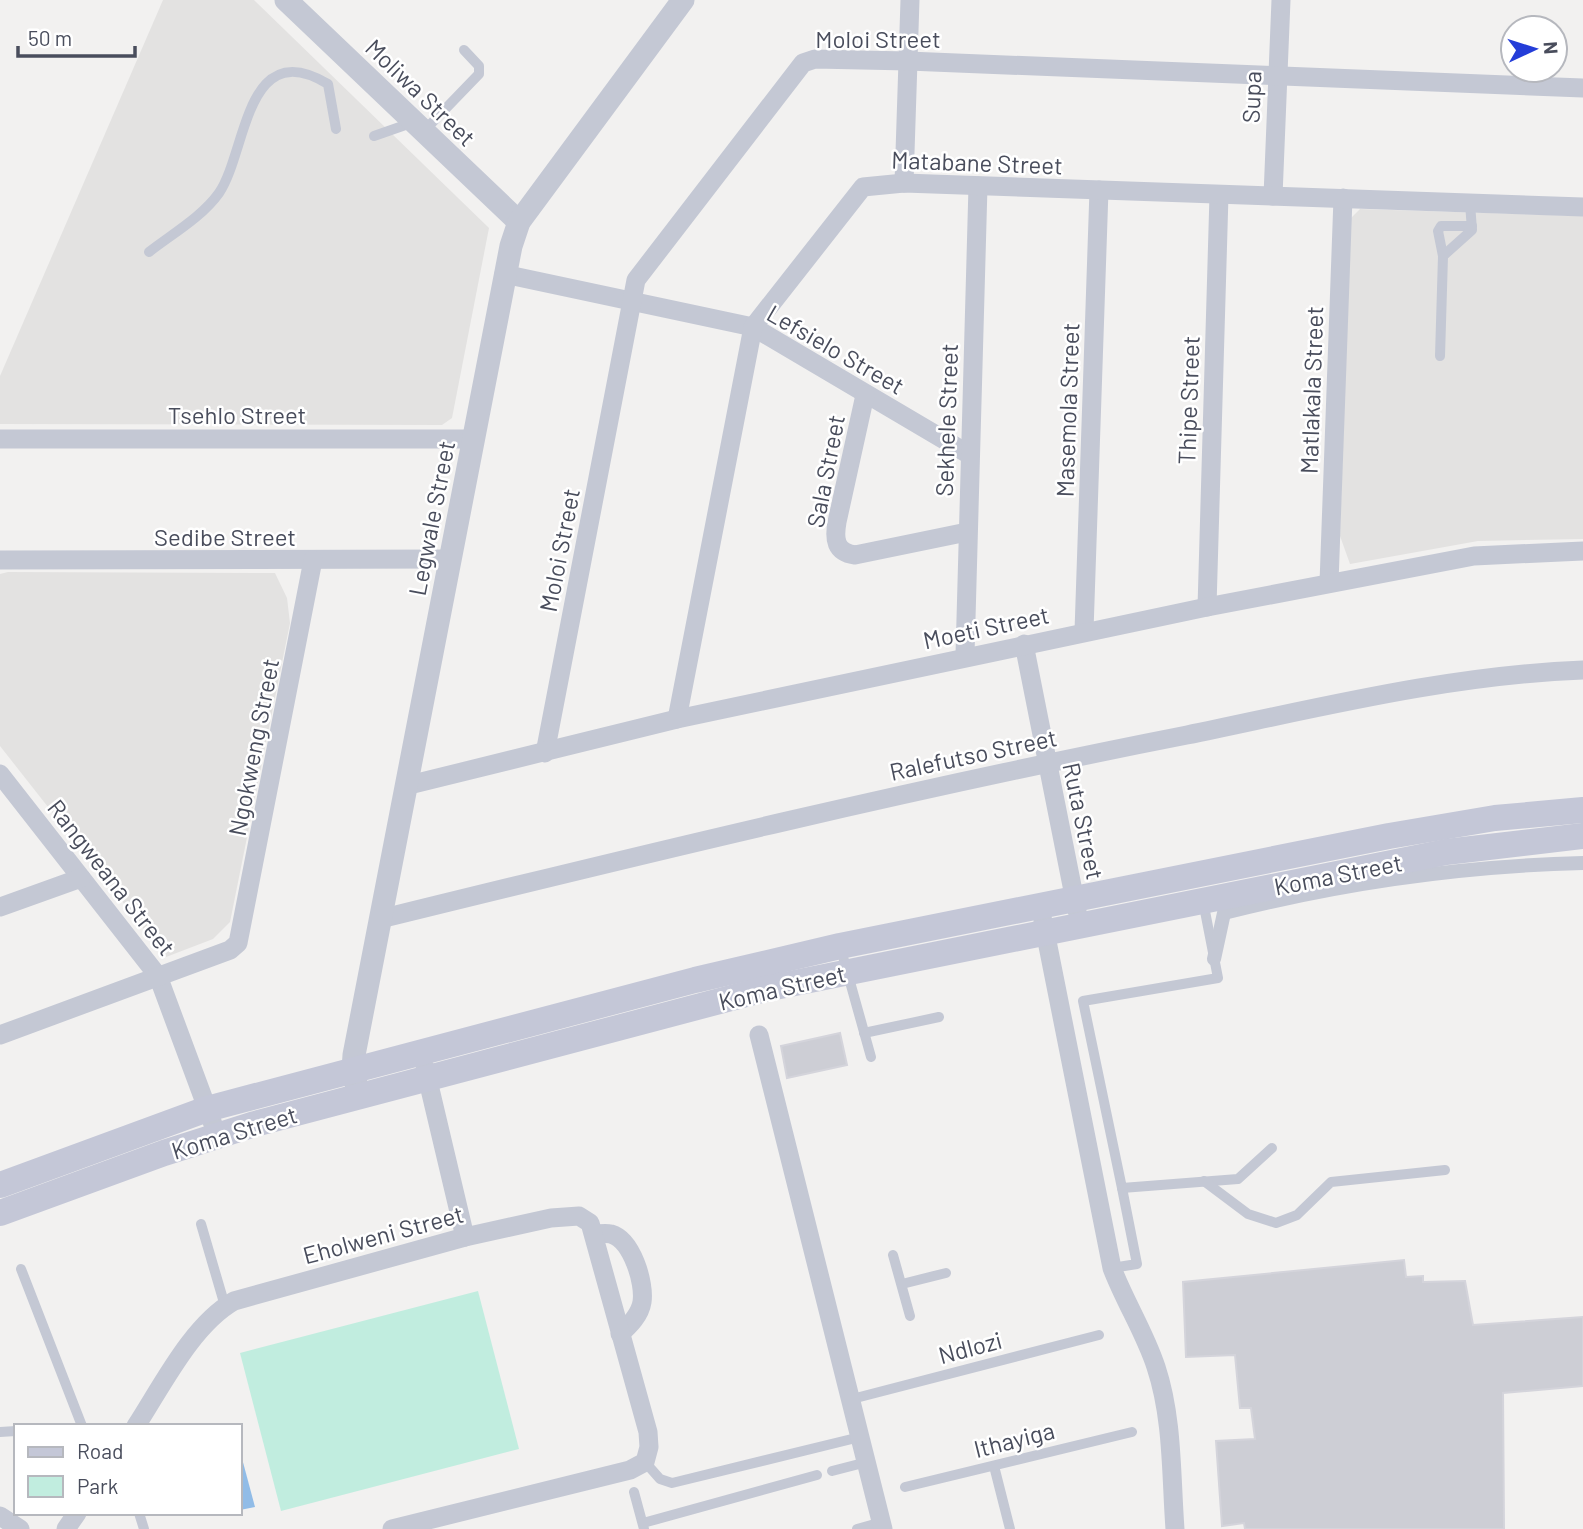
<svg xmlns="http://www.w3.org/2000/svg" width="1583" height="1529" font-family="Barlow,sans-serif">
	<style>
		.education { fill: #e3e2e1 }
		.green { fill: #c1eddf }
		.water { fill: #91bce7 }
		.building { fill: #cdced5; stroke: #d4d4db; stroke-width: 2 }
		.lines { fill: none; stroke-linecap: round; stroke-linejoin: round }
		.service { stroke: #c4c8d4; stroke-width: 10 }
		.pedestrian { stroke: #c4c8d4; stroke-width: 14 }
		.minor { stroke: #c4c8d4; stroke-width: 19 }
		.tertiary { stroke: #c4c8d4; stroke-width: 23 }
		.secondary { stroke: #c4c7d7; stroke-width: 26 }
		.labels { text-anchor: middle; dominant-baseline: central; stroke-width: 5; stroke-linejoin: round; paint-order: stroke }
		.street-label { font-size: 24px; fill: #494d5c; stroke: #fff }
	</style>
	<rect width="100%" height="100%" fill="#f2f1f0"/>
	<g class="education">
		<polygon points="163,0 254,0 489,228 452,418 442,425 0,424 0,376"/>
		<polygon points="1360,209 1583,216 1583,539 1478,541 1350,564 1340,536 1350,219"/>
		<polygon points="8,572 275,573 287,598 290,623 230,922 213,939 166,957 0,746 0,574"/>
	</g>
	<polygon class="green" points="478,1291 519,1449 281,1511 240,1353"/>
	<polygon class="water" points="240,1451 255,1507 240,1510"/>
	<g class="building">
		<polygon points="840,1033 847,1065 787,1078 781,1046"/>
		<polygon points="1404,1260 1406,1277 1423,1276 1423,1282 1465,1281 1473,1325 1583,1317 1583,1386 1503,1393 1504,1529 1245,1529 1244,1523 1222,1526 1216,1441 1255,1439 1251,1408 1240,1408 1235,1355 1186,1357 1183,1282"/>
	</g>
	<g class="lines">
		<g class="service">
			<polyline points="424,131 479,74 479,66 464,50"/>
			<polyline points="374,136 414,122"/>
			<path d="M149 252C172 234 202 217 219 193 247 152 245 34 328 84L336 129"/>
			<polyline points="1443,256 1438,231 1441,226 1472,226"/>
			<polyline points="1440,356 1443,256 1472,230 1470,203"/>
			<polyline points="1203,901 1218,978 1083,1001 1122,1188 1238,1179 1272,1148"/>
			<polyline points="840,946 871,1057"/>
			<polyline points="864,1033 939,1017"/>
			<polyline points="1204,1181 1248,1214 1276,1223 1297,1215 1331,1182 1445,1170"/>
			<polyline points="201,1224 225,1306"/>
			<polyline points="893,1255 910,1316"/>
			<polyline points="1112,1268 1137,1264 1122,1188"/>
			<polyline points="21,1269 82,1426"/>
			<polyline points="902,1284 946,1273"/>
			<polyline points="852,1399 1099,1335"/>
			<polyline points="0,1432 16,1431"/>
			<polyline points="645,1462 660,1479 672,1483 860,1437"/>
			<polyline points="994,1466 1010,1529"/>
			<polyline points="832,1471 867,1462"/>
			<polyline points="905,1487 1132,1432"/>
			<polyline points="634,1492 644,1529"/>
			<polyline points="139,1513 144,1529"/>
			<polyline points="643,1523 817,1475"/>
			<polyline points="857,1529 882,1522"/>
		</g>
		<path class="pedestrian" d="M1214 959 1224 913C1342 883 1461 866 1583 863"/>
		<g class="minor">
			<polyline points="904,183 910,0"/>
			<polyline points="1273,196 1281,0"/>
			<polyline points="504,274 753,327 970,455"/>
			<path d="M865 395 837 522C834 539 835 552 855 555L967 532"/>
			<polyline points="0,439 473,439"/>
			<polyline points="0,560 449,559"/>
			<polyline points="1329,583 1343,198"/>
			<polyline points="1207,607 1219,195"/>
			<polyline points="1084,631 1099,190"/>
			<polyline points="1024,644 1077,911"/>
			<polyline points="965,655 978,186"/>
			<polyline points="677,719 753,327 863,187 904,183 1583,207"/>
			<polyline points="545,753 636,280 803,63 815,59 908,61 1583,88"/>
			<polyline points="0,774 158,976 217,1135"/>
			<polyline points="405,786 677,719 1207,607 1474,556 1583,551"/>
			<polyline points="0,907 81,878"/>
			<path d="M380 919C648 853 916 788 1187 735 1318 708 1449 675 1583 670"/>
			<path d="M1043 921 1112 1268C1125 1302 1145 1333 1156 1367 1173 1418 1171 1476 1175 1529"/>
			<polyline points="0,1035 230,950 238,943 313,560"/>
			<polyline points="759,1035 883,1529"/>
			<polyline points="425,1068 465,1237"/>
			<path d="M594 1234C599 1234 606 1233 611 1234 632 1240 645 1283 642 1302 640 1315 630 1325 620 1334"/>
			<path d="M136 1426C162 1386 192 1325 234 1301L465 1237 551 1218 579 1216 590 1223 648 1432 649 1447 645 1462 630 1470 392 1529"/>
			<polyline points="0,1516 20,1529"/>
			<polyline points="66,1529 77,1513"/>
		</g>
		<g class="tertiary">
			<polyline points="286,0 519,222"/>
			<polyline points="357,1088 353,1070 354,1055 511,246 519,222 683,0"/>
		</g>
		<g class="secondary">
			<polyline points="0,1185 207,1109 695,980 840,946 1389,836 1495,818 1583,810"/>
			<polyline points="0,1213 164,1153 255,1124 765,989 1446,852 1583,836"/>
		</g>
	</g>
	<g class="labels">
		<g class="street-label">
			<text x="878" y="38">Moloi Street</text>
			<text transform="translate(421 92) rotate(44)">Moliwa Street</text>
			<text transform="translate(1251 97) rotate(-88)">Supa</text>
			<text transform="translate(977 162) rotate(2)">Matabane Street</text>
			<text transform="translate(836 349) rotate(30)">Lefsielo Street</text>
			<text transform="translate(1311 390) rotate(-88)">Matlakala Street</text>
			<text transform="translate(1188 400) rotate(-88)">Thipe Street</text>
			<text transform="translate(1067 410) rotate(-88)">Masemola Street</text>
			<text x="237" y="414">Tsehlo Street</text>
			<text transform="translate(946 420) rotate(-88)">Sekhele Street</text>
			<text transform="translate(825 471) rotate(-79)">Sala Street</text>
			<text transform="translate(431 518) rotate(-79)">Legwale Street</text>
			<text x="225" y="536">Sedibe Street</text>
			<text transform="translate(559 550) rotate(-79)">Moloi Street</text>
			<text transform="translate(986 627) rotate(-12)">Moeti Street</text>
			<text transform="translate(253 747) rotate(-79)">Ngokweng Street</text>
			<text transform="translate(973 754) rotate(-12)">Ralefutso Street</text>
			<text transform="translate(1084 821) rotate(78)">Ruta Street</text>
			<text transform="translate(1338 874) rotate(-11)">Koma Street</text>
			<text transform="translate(112 877) rotate(52)">Rangweana Street</text>
			<text transform="translate(782 987) rotate(-13)">Koma Street</text>
			<text transform="translate(234 1132) rotate(-17)">Koma Street</text>
			<text transform="translate(383 1234) rotate(-15)">Eholweni Street</text>
			<text transform="translate(970 1347) rotate(-15)">Ndlozi</text>
			<text transform="translate(1014 1439) rotate(-14)">Ithayiga</text>
		</g>
	</g>
	<rect x="14" y="1424" width="228" height="91" fill="#ffffff" stroke="#b6b8be" stroke-width="2"/>
	<rect x="28" y="1447" width="35" height="10" fill="#c4c7d7" stroke="#b6b8be" stroke-width="2"/>
	<text x="77" y="1459" font-size="21" fill="#494d5c">Road</text>
	<rect x="28" y="1476" width="35" height="21" fill="#c1eddf" stroke="#b6b8be" stroke-width="2"/>
	<text x="77" y="1494" font-size="21" fill="#494d5c">Park</text>
	<g transform="translate(1534 49) rotate(86)"><circle r="33" fill="#ffffff" stroke="#b6b8be" stroke-width="2"/>
	<path d="M0-5L12 26L0 18L-12 26Z" fill="#243dd8"/>
	<text y="-10" font-size="19" font-weight="bold" text-anchor="middle" fill="#494d5c">N</text>
	</g>
	<path d="M18 46v10h117v-10" fill="none" stroke="#494d5c" stroke-width="3.5"/>
	<text x="28" y="46" font-size="21" fill="#494d5c" stroke="#ffffff" stroke-width="5" paint-order="stroke">50 m</text>
</svg>
